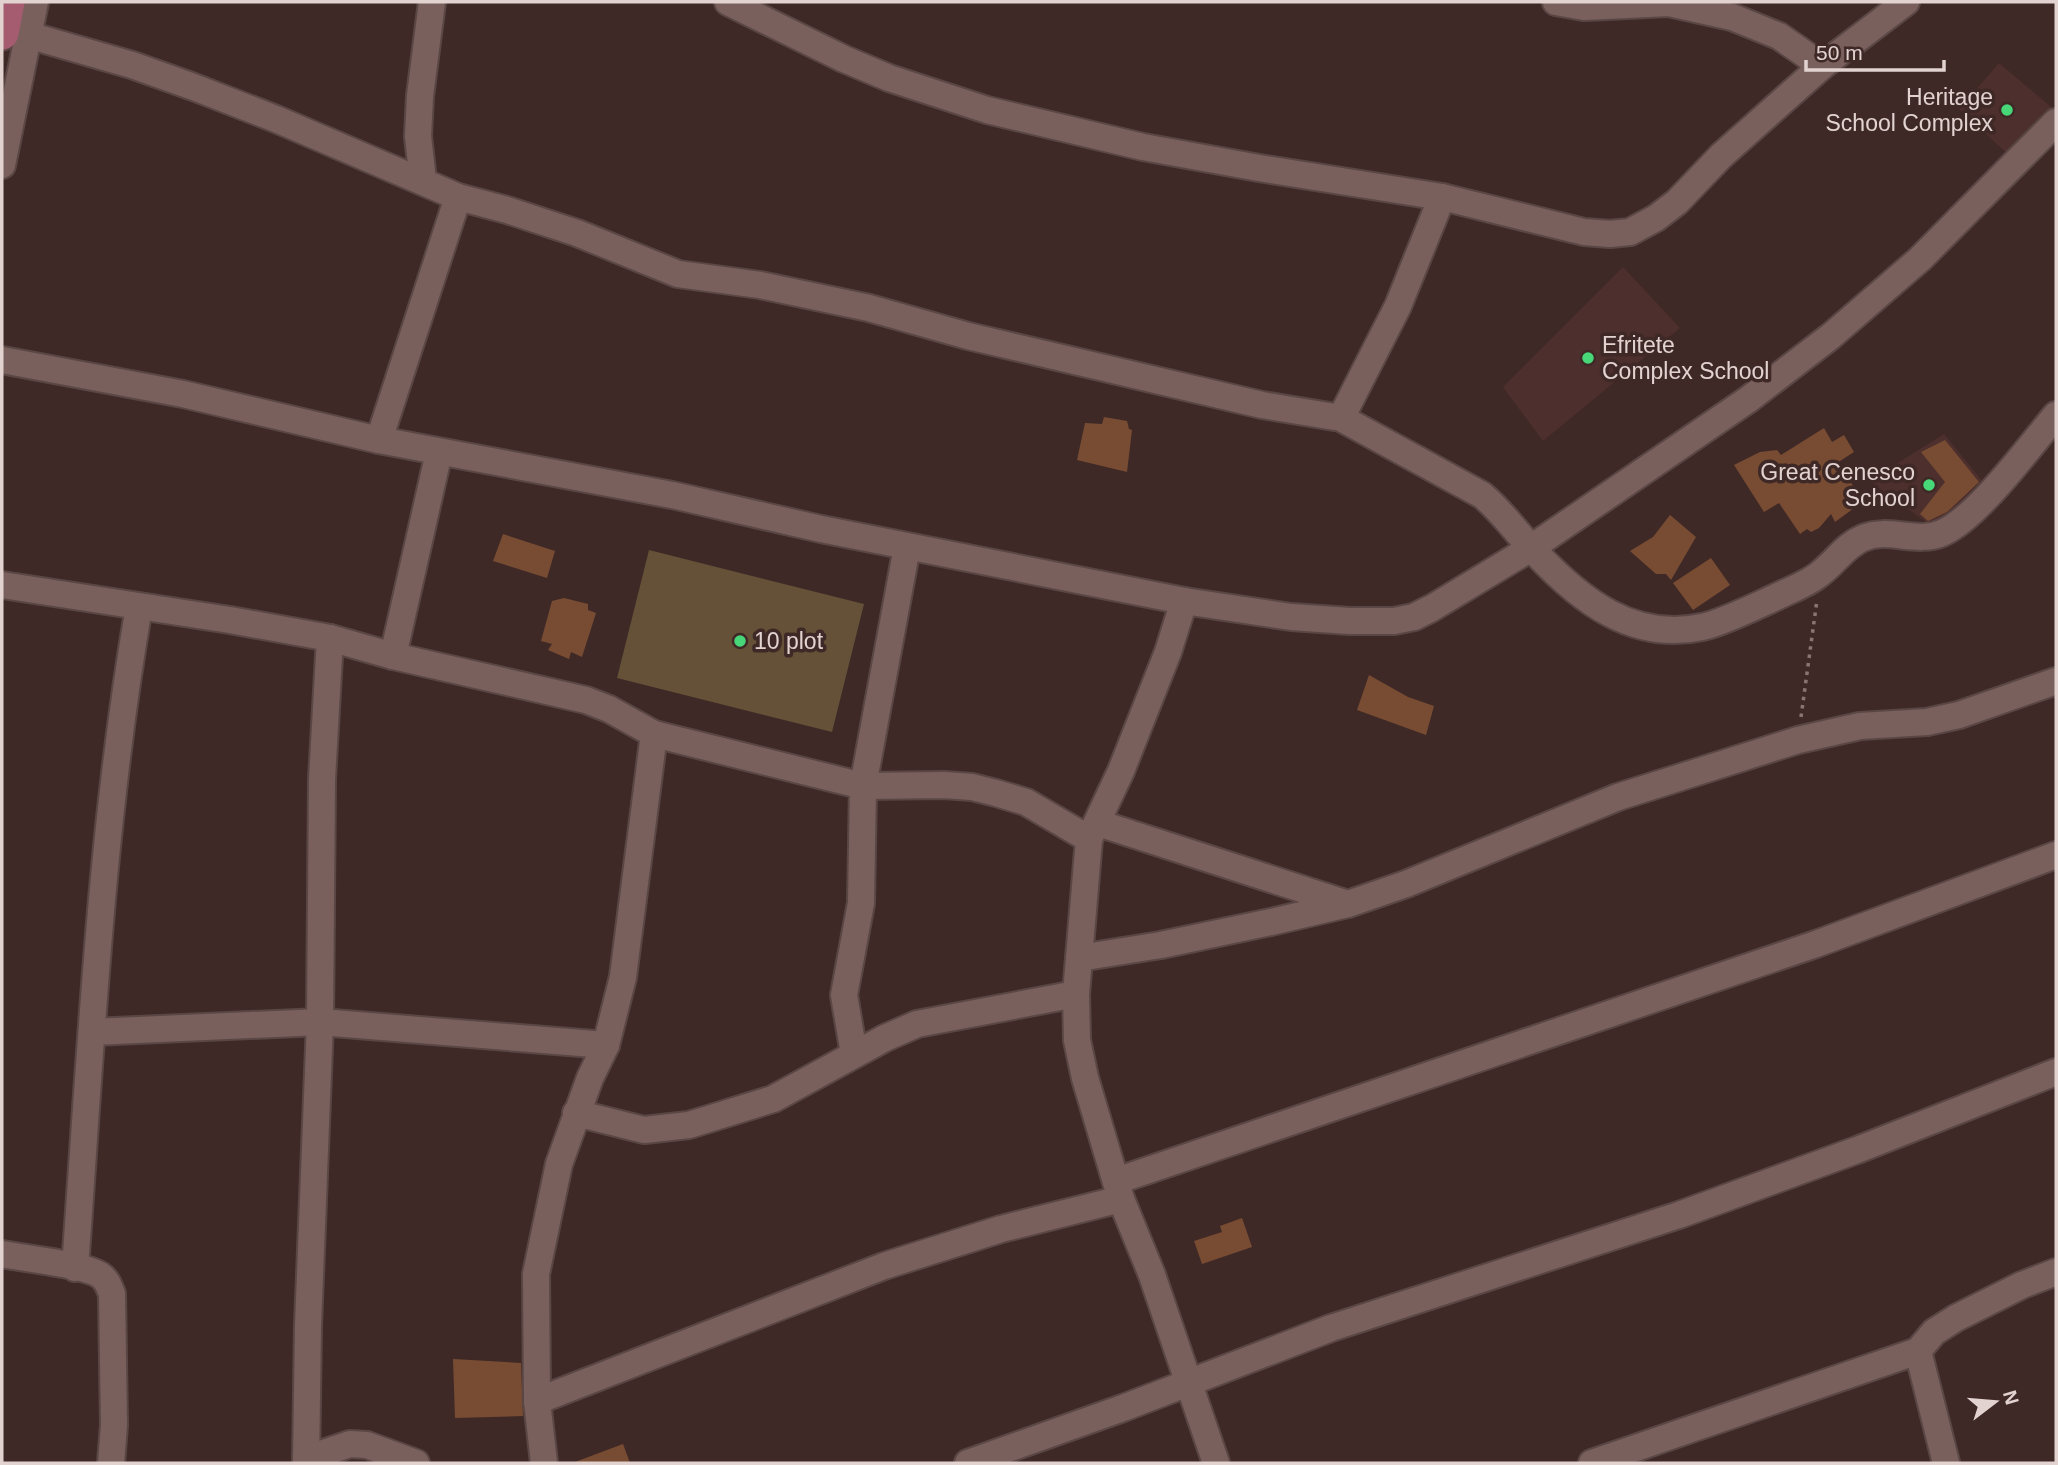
<svg xmlns="http://www.w3.org/2000/svg" width="2058" height="1465" font-family="Arial,sans-serif">
	<style>
		.built { fill: #4d2f2d }
		.pitch { fill: #645137 }
		.building { fill: #784c32 }
		.lines { fill: none; stroke-linecap: round; stroke-linejoin: round }
		.minor-casing { stroke: #5a4745; stroke-width: 30 }
		.major-casing { stroke: #5a4745; stroke-width: 37 }
		.path { stroke: #897674; stroke-width: 3.5; stroke-dasharray: 3.5 5; stroke-linecap: butt }
		.minor { stroke: #7a605d; stroke-width: 26 }
		.major { stroke: #a55c71; stroke-width: 33 }
		.poi-dot { fill: #48d778; stroke: #3f2927; stroke-width: 2.5 }
		.labels { text-anchor: middle; dominant-baseline: central; stroke-width: 7; stroke-linejoin: round; paint-order: stroke }
		.poi-label { font-size: 23px; fill: #e2d3d1; stroke: #3f2927; text-anchor: end }
	</style>
	<rect width="100%" height="100%" fill="#3f2927"/>
	<g class="built">
		<polygon points="1999,63 2056,111 2011,157 1959,109"/>
		<polygon points="1623,267 1680,328 1543,441 1503,387"/>
		<polygon points="1944,434 1988,488 1939,531 1869,481"/>
	</g>
	<polygon class="pitch" points="649,550 864,604 832,732 617,678"/>
	<g class="building">
		<polygon points="1104,417 1127,421 1129,429 1132,430 1127,472 1077,460 1085,423 1102,424"/>
		<polygon points="1824,428 1832,442 1844,435 1854,452 1837,463 1852,484 1861,503 1835,522 1831,514 1819,528 1811,532 1807,529 1800,534 1779,503 1764,512 1734,465 1760,452 1777,450 1781,455"/>
		<polygon points="1945,440 1979,482 1947,512 1928,521 1920,514 1945,482 1921,452"/>
		<polygon points="1670,515 1696,537 1671,580 1666,574 1656,574 1630,551 1653,537"/>
		<polygon points="503,534 555,551 547,578 493,561"/>
		<polygon points="1711,558 1730,585 1693,610 1673,583"/>
		<polygon points="564,598 588,604 588,610 596,613 582,657 571,652 569,659 548,650 552,644 541,641 552,601"/>
		<polygon points="1369,675 1408,697 1434,706 1426,735 1357,710"/>
		<polygon points="1242,1218 1252,1247 1202,1264 1194,1241 1222,1232 1220,1226"/>
		<polygon points="453,1359 521,1363 523,1416 455,1418"/>
		<polygon points="623,1444 630,1463 575,1463 575,1462"/>
	</g>
	<g class="lines">
		<defs>
			<g id="minor">
				<polyline points="728,2 844,59 889,78 987,110 1143,147 1259,168 1442,197 1584,232 1610,234 1630,232 1656,218 1677,202 1721,156 1822,66 1906,2"/>
				<polyline points="1556,2 1584,7 1669,3 1732,17 1779,36 1822,66"/>
				<path d="M28 35 132 65 191 86 276 119 458 197 507 210 577 233 678 274 760 285 869 308 968 336 1262 405 1341 418 1482 495C1503 512 1517 534 1536 553 1580 600 1633 642 1702 627 1722 623 1756 606 1776 597 1790 590 1810 583 1822 572 1836 561 1846 545 1863 538 1888 527 1917 544 1942 533 1977 518 2030 446 2056 415"/>
				<polyline points="2,165 35,2"/>
				<polyline points="423,181 418,136 420,96 432,2"/>
				<polyline points="2,360 183,394 379,440 672,495 821,529 1184,601 1291,617 1350,621 1394,621 1414,617 1432,608 1531,548 1749,399 1831,336 1920,259 2056,122"/>
				<polyline points="1341,418 1398,306 1442,197"/>
				<polyline points="379,440 458,197"/>
				<polyline points="2,585 230,620 330,638 393,656 586,700 609,709 654,734 863,786 944,785 972,787 996,793 1026,802 1089,839"/>
				<polyline points="1184,601 1168,652 1121,771 1089,839 1076,994 1077,1040 1085,1078 1121,1199 1152,1275 1216,1463"/>
				<polyline points="393,656 439,452"/>
				<polyline points="1098,823 1348,904"/>
				<polyline points="1079,958 1161,945 1271,922 1348,904 1406,884 1618,797 1798,740 1860,726 1927,722 1959,715 2056,681"/>
				<polyline points="92,1032 320,1022 606,1045"/>
				<polyline points="854,1054 844,995 861,903 863,786 907,547"/>
				<polyline points="576,1113 644,1130 689,1125 773,1099 885,1038 917,1024 1076,994"/>
				<polyline points="1116,1181 1816,944 2056,855"/>
				<path d="M2 1254C25 1259 83 1264 100 1275 107 1280 109 1286 112 1294L114 1425 111 1463"/>
				<path d="M75 1268C91 1047 101 826 139 607"/>
				<polyline points="1918,1351 1946,1463"/>
				<polyline points="537,1401 884,1266 1001,1229 1121,1199"/>
				<polyline points="306,1459 350,1444 367,1445 416,1463"/>
				<polyline points="306,1463 308,1326 320,1022 322,779 330,638"/>
				<polyline points="544,1463 537,1401 536,1274 559,1164 590,1078 606,1045 623,977 654,734"/>
				<polyline points="968,1463 1123,1408 1331,1328 1679,1215 1857,1150 2056,1072"/>
				<polyline points="1592,1463 1918,1351 1934,1332 1956,1318 2022,1285 2056,1272"/>
			</g>
			<polyline id="major" points="2,33 8,2"/>
		</defs>
		<use href="#minor" class="minor-casing"/>
		<use href="#major" class="major-casing"/>
		<polyline class="path" points="1801,717 1817,600"/>
		<use href="#minor" class="minor"/>
		<use href="#major" class="major"/>
	</g>
	<g class="poi-dot">
		<circle cx="2007" cy="110" r="7"/>
		<circle cx="1588" cy="358" r="7"/>
		<circle cx="1929" cy="485" r="7"/>
		<circle cx="740" cy="641" r="7"/>
	</g>
	<g class="labels">
		<g class="poi-label">
			<text x="1993" y="97">Heritage<tspan x="1993" dy="26">School Complex</tspan></text>
			<text x="1602" y="345" text-anchor="start">Efritete<tspan x="1602" dy="26">Complex School</tspan></text>
			<text x="1915" y="472">Great Cenesco<tspan x="1915" dy="26">School</tspan></text>
			<text x="754" y="641" text-anchor="start">10 plot</text>
		</g>
	</g>
	<rect width="2058" height="1465" fill="none" stroke="#e2d3d1" stroke-width="7"/>
	<g transform="translate(1995 1402) rotate(74)" stroke="#3f2927" stroke-width="5" paint-order="stroke">
	<path d="M0-5L12 26L0 18L-12 26Z" fill="#e2d3d1"/>
	<text y="-10" font-size="19" font-weight="bold" text-anchor="middle" fill="#e2d3d1">N</text>
	</g>
	<path d="M1806 60v10h138v-10" fill="none" stroke="#e2d3d1" stroke-width="3.5"/>
	<text x="1816" y="60" font-size="21" fill="#e2d3d1" stroke="#3f2927" stroke-width="5" paint-order="stroke">50 m</text>
</svg>
